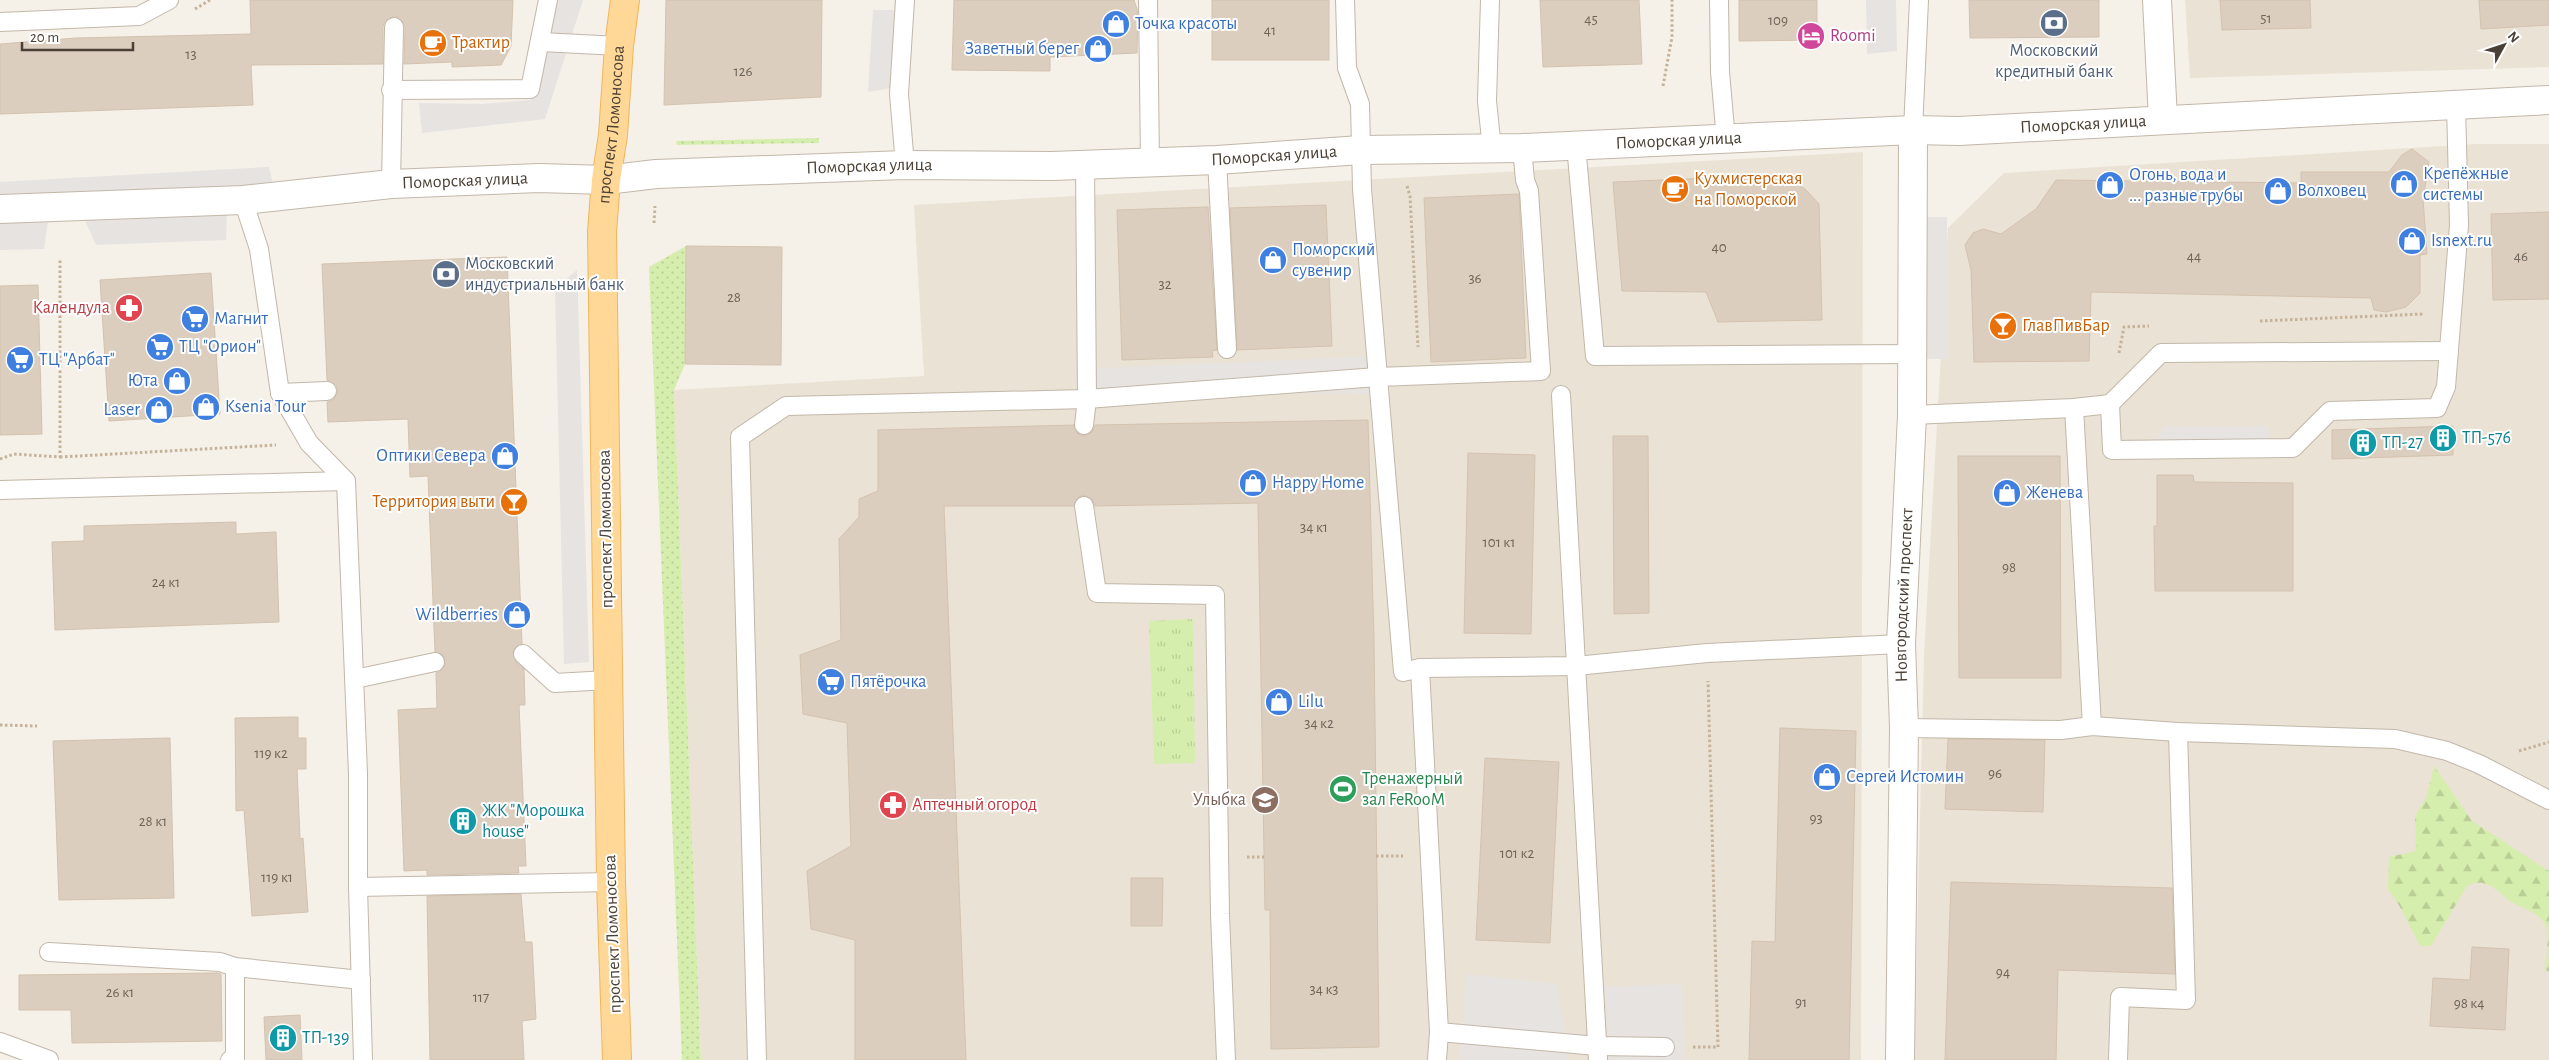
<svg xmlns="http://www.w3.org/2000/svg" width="2549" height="1060" font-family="'Alegreya Sans',sans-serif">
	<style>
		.residential { fill: #eae2d5 }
		.grass { fill: url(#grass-dots) }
		.forest { fill: url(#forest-firs) }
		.park { fill: url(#park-tufts) }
		.parking { fill: #e6e3e0 }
		.building { fill: #dbcebf; stroke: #d4c2ae }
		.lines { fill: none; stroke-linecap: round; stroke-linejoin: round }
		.service-casing { stroke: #c2b7a9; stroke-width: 20 }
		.minor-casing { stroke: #c2b7a9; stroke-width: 30 }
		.primary-casing { stroke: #f0b65b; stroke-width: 30 }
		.path { stroke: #c5b299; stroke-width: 3; stroke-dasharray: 2.5 2.5; stroke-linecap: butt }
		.service { stroke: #fff; stroke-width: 18 }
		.minor { stroke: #fff; stroke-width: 28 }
		.primary { stroke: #ffd897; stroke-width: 28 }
		.labels { text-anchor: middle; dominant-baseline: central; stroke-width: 4; stroke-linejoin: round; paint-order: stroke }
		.number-label { font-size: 15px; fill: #6e6458 }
		.shop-label { font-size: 18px; fill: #366cbe; stroke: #fff; text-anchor: start }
		.hotel-label { font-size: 18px; fill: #b23c85; stroke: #fff; text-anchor: start }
		.food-label { font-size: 18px; fill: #c56008; stroke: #fff; text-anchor: start }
		.service-label { font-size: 18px; fill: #4e5e75; stroke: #fff }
		.street-label { font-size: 18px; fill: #4a4035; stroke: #fff }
		.health-label { font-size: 18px; fill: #be3a42; stroke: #fff; text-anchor: end }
		.culture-label { font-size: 18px; fill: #0d838f; stroke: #fff; text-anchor: start }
		.leisure-label { font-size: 18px; fill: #27864d; stroke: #fff; text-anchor: start }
		.education-label { font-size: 18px; fill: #785e54; stroke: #fff; text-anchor: end }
	</style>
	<defs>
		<pattern id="grass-dots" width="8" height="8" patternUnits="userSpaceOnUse" patternTransform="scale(1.25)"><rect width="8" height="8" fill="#d6eead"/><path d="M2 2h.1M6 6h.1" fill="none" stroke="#b9cd95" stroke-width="1.8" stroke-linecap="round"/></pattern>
		<pattern id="forest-firs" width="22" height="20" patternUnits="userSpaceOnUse" patternTransform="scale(1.25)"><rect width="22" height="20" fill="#d6eead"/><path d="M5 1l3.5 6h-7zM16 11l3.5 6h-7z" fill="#b9cd95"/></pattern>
		<pattern id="park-tufts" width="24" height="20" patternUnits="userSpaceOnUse" patternTransform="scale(1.25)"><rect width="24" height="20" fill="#d6eead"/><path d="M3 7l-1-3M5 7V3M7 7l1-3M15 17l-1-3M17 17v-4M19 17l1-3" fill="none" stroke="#b9cd95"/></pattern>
	</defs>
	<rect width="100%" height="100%" fill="#f5f0e8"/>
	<g class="residential">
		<polygon points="2185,0 2549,0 2549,67 2190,78"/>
		<polygon points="2476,144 2549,144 2549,1060 1914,1060 1924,656 1948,228 2004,173"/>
		<polygon points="1863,152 1861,1060 701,1060 674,390 924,376 914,205"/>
	</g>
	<g class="grass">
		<polygon points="819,138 819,143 677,145 676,141"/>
		<polygon points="686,246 685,364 674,390 701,1060 682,1060 649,267"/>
	</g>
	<path class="forest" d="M2434 766 2472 821 2549 871V973L2545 969C2547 956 2549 938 2546 926 2539 912 2524 909 2511 902 2501 895 2496 886 2482 883 2477 882 2472 884 2467 886L2431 946H2420L2400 907 2388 889 2389 857 2416 851 2415 816 2426 798Z"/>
	<polygon class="park" points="1193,619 1195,763 1154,764 1149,621"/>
	<g class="parking">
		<polygon points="544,0 583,0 545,119 422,133 419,103 481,104 530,100 545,54"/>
		<polygon points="895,0 913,0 909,85 868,92 873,10 894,10"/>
		<polygon points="1866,0 1896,0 1897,51 1867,54"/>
		<polygon points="269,167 273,184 0,197 0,182"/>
		<polygon points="227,211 226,240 96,245 83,216"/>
		<polygon points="49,214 44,249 0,250 0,216"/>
		<rect x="1919" y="217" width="28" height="142"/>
		<polygon points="577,270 589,662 564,664 555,289"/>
		<polygon points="1380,356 1384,394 1078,391 1082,369"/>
		<polygon points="2164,426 2268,426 2270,444 2154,443"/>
		<polygon points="1466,974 1557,984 1568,1060 1460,1060"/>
		<polygon points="1682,984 1684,1060 1609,1060 1604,987"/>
	</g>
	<g class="building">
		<polygon points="250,0 513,0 511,46 501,65 452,67 452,62 404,64 405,27 400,18 394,16 385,21 383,26 383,64 251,65 253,105 0,114 0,44 76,38 251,34"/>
		<polygon points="666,0 822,0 821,97 664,105"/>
		<polygon points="954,0 1134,0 1138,12 1137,53 1050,57 1050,71 952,70"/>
		<rect x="1212" y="0" width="117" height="60"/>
		<polygon points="1540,0 1639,0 1642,64 1543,67"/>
		<polygon points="1739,0 1817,0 1817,40 1739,41"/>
		<polygon points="1969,0 2099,0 2099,37 1970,38"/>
		<polygon points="2220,0 2310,0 2311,28 2222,30"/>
		<polygon points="2479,0 2549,0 2549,25 2481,29"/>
		<polygon points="2412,149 2429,162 2423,199 2427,254 2420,255 2420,293 2406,307 2386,312 2374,310 2371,298 2091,292 2089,361 1974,362 1971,270 1965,245 1973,233 1983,229 2001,234 2036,209 2056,180 2301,183 2301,172 2389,172 2402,155"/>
		<polygon points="1783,175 1805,189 1819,204 1822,320 1718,322 1706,292 1622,291 1613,182"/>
		<polygon points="1519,194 1526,358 1431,362 1424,198"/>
		<polygon points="1326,205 1332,346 1237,350 1230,208"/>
		<polygon points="1208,207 1217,350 1212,351 1213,357 1122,360 1117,210"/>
		<polygon points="2549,212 2549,299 2493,300 2491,214"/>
		<polygon points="686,246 782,247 781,365 685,364"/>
		<polygon points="507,257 522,644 516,647 513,652 516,662 524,669 525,705 519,705 526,866 518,866 519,873 427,875 427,870 404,871 398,710 437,708 436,673 442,670 445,665 443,655 435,652 428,476 410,477 408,419 328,422 327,402 333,400 338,391 336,385 327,380 322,264"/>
		<polygon points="211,273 220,414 109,421 100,280"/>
		<polygon points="38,285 42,434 0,435 0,286"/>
		<polygon points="1368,420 1374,640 1379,1047 1271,1049 1270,910 1265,910 1258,503 1095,506 1092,499 1083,495 1077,498 1074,506 944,506 966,1060 855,1060 855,940 811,929 807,871 851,846 847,723 803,714 800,655 841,640 839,539 859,517 859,499 878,491 878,430 1074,425 1077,433 1083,436 1092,432 1095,425"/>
		<polygon points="2453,426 2453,455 2332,459 2332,430"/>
		<polygon points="1613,436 1648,436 1649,613 1614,614"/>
		<polygon points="1468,453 1535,455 1531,634 1464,633"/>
		<polygon points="1958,456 2060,456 2061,678 1959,678"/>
		<polygon points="2157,475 2193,475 2194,482 2293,483 2293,591 2155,591 2154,526 2157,526"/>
		<polygon points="236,522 236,534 276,532 279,622 55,630 52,542 84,541 84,526"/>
		<polygon points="298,717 298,738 306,738 306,769 297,769 300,839 303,838 308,912 252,916 244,810 236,811 235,718"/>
		<polygon points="1780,728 1856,731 1849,1060 1749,1060 1752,941 1775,942"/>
		<polygon points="170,738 174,898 59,900 53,741"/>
		<polygon points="1948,739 2045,740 2043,812 1945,809"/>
		<polygon points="1485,758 1559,762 1550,943 1476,940"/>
		<polygon points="1131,878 1163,878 1162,926 1131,926"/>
		<polygon points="1951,882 2172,888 2175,974 2058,970 2056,1060 1945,1060"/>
		<polygon points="521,894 525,942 532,942 536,1019 522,1021 524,1060 430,1060 427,896"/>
		<polygon points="2472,947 2509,949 2505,1030 2430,1026 2433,978 2470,980"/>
		<polygon points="218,973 221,974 222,1041 72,1043 71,1010 19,1010 19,975"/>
		<polygon points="300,1015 302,1060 266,1060 264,1017"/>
	</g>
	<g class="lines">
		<defs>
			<g id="service">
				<polyline points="905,0 899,94 905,165"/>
				<polyline points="1148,0 1150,163"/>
				<polyline points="1345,0 1347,68 1360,104 1362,189 1403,672 1420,668 1576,666 1707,653 1901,644"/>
				<polyline points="1490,0 1487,101 1492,149"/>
				<polyline points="1719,0 1720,72 1726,140"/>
				<polyline points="0,22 139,16 169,0"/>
				<polyline points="541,42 619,46"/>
				<polyline points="391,90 530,89 548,0"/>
				<polyline points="1913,130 1919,0"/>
				<polyline points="1576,145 1595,356 1913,354"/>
				<polyline points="1217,160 1227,349"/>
				<polyline points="391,184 394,27"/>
				<polyline points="243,200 259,249 280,393 309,443 346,481 358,774 358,887 611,882"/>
				<polyline points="280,393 327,391"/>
				<polyline points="1561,395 1598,1060"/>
				<polyline points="2110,404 2161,353 2449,351"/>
				<polyline points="2074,408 2092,726"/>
				<polyline points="1912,415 2074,408 2110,404 2112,450 2293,448 2330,411 2437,408 2446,387 2459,225 2456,105"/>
				<polyline points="1084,425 1087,399 1085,165"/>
				<polyline points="0,490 346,481"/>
				<polyline points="1084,506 1097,593 1215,595 1220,914 1226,1060"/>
				<polyline points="523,654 555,683 608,680"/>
				<polyline points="1420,668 1439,1032 1437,1060"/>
				<polyline points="355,679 435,662"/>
				<polyline points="1904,728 2061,730 2092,726 2178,732 2395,739 2447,751 2479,764 2549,800"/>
				<polyline points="358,887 363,1060"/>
				<polyline points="49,952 220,962 235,967 361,980"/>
				<polyline points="1439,1032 1597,1046 1665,1047"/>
				<polyline points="0,1042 49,1060"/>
				<polyline points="230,1060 235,1060 235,967"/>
				<polyline points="757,1060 740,437 786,406 1087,399 1377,377 1541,371 1529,191 1525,180 1522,148"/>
				<polyline points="2118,1060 2120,997 2186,1000 2178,732"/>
			</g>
			<g id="minor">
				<polyline points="2157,0 2163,119"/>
				<path id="s1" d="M0 209 243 200 391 184 539 178 606 180 656 174 905 165 1052 166 1217 160 1361 150 1522 148 1913 130 1959 131 2549 100"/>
				<path id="s2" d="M1900 1060 1904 728 1901 644 1912 415 1913 130"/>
			</g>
			<g id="primary">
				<path id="s3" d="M617 1060 611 882 602 232 606 180 613 135 619 46 625 0"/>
			</g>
		</defs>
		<use href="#service" class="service-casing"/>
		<use href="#minor" class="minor-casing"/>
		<use href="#primary" class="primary-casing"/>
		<g class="path">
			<polyline points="195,9 210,0"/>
			<polyline points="1663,86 1672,37 1672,0"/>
			<polyline points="1407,186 1410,196 1418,347"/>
			<polyline points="654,223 655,206"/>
			<polyline points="2260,321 2423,314"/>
			<polyline points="2119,353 2124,327 2149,326"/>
			<polyline points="60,457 276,445"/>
			<polyline points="0,459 14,454 60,457 60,259"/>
			<polyline points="0,725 37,726"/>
			<polyline points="2519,751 2549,742"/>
			<polyline points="1376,856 1403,856"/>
			<polyline points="1247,857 1264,857"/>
			<polyline points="1693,1047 1718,1047 1708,681"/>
		</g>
		<use href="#service" class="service"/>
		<use href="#minor" class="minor"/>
		<use href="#primary" class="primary"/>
	</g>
	<defs>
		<symbol id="bank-disc" viewBox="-11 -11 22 22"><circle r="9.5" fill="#5c6f8a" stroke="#fff"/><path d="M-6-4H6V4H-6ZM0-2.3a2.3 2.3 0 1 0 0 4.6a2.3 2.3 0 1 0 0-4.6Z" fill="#fff"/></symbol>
		<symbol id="shop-disc" viewBox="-11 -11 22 22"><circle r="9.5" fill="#3f7fe0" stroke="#fff"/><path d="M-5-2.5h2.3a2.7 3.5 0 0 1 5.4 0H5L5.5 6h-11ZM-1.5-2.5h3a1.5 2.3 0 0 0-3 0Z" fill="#fff"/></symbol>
		<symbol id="hotel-disc" viewBox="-11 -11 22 22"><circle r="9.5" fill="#d1479c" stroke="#fff"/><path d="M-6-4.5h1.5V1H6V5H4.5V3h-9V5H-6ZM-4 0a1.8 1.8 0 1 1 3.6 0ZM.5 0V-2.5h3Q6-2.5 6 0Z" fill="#fff"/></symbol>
		<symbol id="cafe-disc" viewBox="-11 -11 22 22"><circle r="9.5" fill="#e8710a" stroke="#fff"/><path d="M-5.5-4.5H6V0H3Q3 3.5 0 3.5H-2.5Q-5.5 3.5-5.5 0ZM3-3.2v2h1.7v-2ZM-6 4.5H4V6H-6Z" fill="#fff"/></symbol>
		<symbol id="pharmacy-disc" viewBox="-11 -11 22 22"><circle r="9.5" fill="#e0444e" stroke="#fff"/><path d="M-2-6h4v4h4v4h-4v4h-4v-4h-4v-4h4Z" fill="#fff"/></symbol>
		<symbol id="supermarket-disc" viewBox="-11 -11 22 22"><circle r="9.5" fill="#3f7fe0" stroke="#fff"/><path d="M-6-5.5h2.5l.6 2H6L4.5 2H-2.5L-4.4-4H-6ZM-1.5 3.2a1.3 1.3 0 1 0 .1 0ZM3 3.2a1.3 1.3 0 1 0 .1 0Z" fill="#fff"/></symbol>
		<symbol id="bar-disc" viewBox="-11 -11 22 22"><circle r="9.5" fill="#e8710a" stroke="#fff"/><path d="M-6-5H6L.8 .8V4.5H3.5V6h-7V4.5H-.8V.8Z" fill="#fff"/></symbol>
		<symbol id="building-disc" viewBox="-11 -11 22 22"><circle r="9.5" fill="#0f9aa8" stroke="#fff"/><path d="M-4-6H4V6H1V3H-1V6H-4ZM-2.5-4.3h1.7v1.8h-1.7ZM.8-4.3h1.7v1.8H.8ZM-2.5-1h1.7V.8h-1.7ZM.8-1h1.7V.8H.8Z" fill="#fff"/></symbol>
		<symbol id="stadium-disc" viewBox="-11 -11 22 22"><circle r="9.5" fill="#2e9e5b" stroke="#fff"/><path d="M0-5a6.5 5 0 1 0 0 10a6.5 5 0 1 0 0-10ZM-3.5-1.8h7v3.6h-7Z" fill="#fff"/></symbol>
		<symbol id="school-disc" viewBox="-11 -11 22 22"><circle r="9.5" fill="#8d6e63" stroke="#fff"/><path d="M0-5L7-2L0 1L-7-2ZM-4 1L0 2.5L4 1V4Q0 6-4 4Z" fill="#fff"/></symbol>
	</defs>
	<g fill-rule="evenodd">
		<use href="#bank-disc" x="2038" y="7" width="32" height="32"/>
		<use href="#shop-disc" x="1100" y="8" width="32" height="32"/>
		<use href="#hotel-disc" x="1795" y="20" width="32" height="32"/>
		<use href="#cafe-disc" x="417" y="27" width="32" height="32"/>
		<use href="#shop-disc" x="1082" y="33" width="32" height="32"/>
		<use href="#shop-disc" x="2388" y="168" width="32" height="32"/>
		<use href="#shop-disc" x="2094" y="169" width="32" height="32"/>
		<use href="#cafe-disc" x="1659" y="173" width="32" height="32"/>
		<use href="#shop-disc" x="2262" y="175" width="32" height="32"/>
		<use href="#shop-disc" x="2396" y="225" width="32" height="32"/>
		<use href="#shop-disc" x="1257" y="244" width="32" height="32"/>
		<use href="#bank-disc" x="430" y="258" width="32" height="32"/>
		<use href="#pharmacy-disc" x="113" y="292" width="32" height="32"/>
		<use href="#supermarket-disc" x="179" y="303" width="32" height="32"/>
		<use href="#bar-disc" x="1987" y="310" width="32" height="32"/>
		<use href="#supermarket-disc" x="144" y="331" width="32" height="32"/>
		<use href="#supermarket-disc" x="4" y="344" width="32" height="32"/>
		<use href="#shop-disc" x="161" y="365" width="32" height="32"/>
		<use href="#shop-disc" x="190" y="391" width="32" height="32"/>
		<use href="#shop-disc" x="143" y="394" width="32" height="32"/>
		<use href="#building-disc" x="2427" y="422" width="32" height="32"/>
		<use href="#building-disc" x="2347" y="427" width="32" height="32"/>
		<use href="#shop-disc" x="489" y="440" width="32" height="32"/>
		<use href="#shop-disc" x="1237" y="467" width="32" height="32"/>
		<use href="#shop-disc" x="1991" y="477" width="32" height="32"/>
		<use href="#bar-disc" x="498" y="486" width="32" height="32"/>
		<use href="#shop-disc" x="501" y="599" width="32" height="32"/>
		<use href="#supermarket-disc" x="815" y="666" width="32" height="32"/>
		<use href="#shop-disc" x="1263" y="686" width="32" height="32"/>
		<use href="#shop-disc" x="1811" y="761" width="32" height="32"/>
		<use href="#stadium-disc" x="1327" y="773" width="32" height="32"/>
		<use href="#school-disc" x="1249" y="784" width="32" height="32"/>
		<use href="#pharmacy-disc" x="877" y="789" width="32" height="32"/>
		<use href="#building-disc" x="447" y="805" width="32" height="32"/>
		<use href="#building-disc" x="267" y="1022" width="32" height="32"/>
	</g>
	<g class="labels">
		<g class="number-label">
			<text x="2266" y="18">51</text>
			<text x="1591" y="19">45</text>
			<text x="1778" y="20">109</text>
			<text x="1270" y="30">41</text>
			<text x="191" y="54">13</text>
			<text x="743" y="71">126</text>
			<text x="1719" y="247">40</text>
			<text x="2194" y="256">44</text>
			<text x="2521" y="256">46</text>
			<text x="1475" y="278">36</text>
			<text x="1165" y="284">32</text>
			<text x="734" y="297">28</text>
			<text x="1314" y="527">34 к1</text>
			<text x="1499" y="542">101 к1</text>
			<text x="2009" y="567">98</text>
			<text x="166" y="582">24 к1</text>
			<text x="1319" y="723">34 к2</text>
			<text x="271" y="753">119 к2</text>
			<text x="1995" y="773">96</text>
			<text x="1816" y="818">93</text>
			<text x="153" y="821">28 к1</text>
			<text x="1517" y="853">101 к2</text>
			<text x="277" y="877">119 к1</text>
			<text x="2003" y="972">94</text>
			<text x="1324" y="989">34 к3</text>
			<text x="120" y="992">26 к1</text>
			<text x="481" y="997">117</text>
			<text x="1801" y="1002">91</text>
			<text x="2469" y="1003">98 к4</text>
		</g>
		<g class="shop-label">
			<text x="1135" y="24">Точка красоты</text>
			<text x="1079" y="49" text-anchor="end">Заветный берег</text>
			<text x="2423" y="174">Крепёжные<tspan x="2423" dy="21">системы</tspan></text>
			<text x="2129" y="175">Огонь, вода и<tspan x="2129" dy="21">... разные трубы</tspan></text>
			<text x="2297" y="191">Волховец</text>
			<text x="2431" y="241">Isnext.ru</text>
			<text x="1292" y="250">Поморский<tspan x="1292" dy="21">сувенир</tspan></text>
			<text x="214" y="319">Магнит</text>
			<text x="179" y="347">ТЦ "Орион"</text>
			<text x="39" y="360">ТЦ "Арбат"</text>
			<text x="158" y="381" text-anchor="end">Юта</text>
			<text x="225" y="407">Ksenia Tour</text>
			<text x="140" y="410" text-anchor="end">Laser</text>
			<text x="486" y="456" text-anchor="end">Оптики Севера</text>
			<text x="1272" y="483">Happy Home</text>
			<text x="2026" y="493">Женева</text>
			<text x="498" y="615" text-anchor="end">Wildberries</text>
			<text x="850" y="682">Пятёрочка</text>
			<text x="1298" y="702">Lilu</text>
			<text x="1846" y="777">Сергей Истомин</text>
		</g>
		<g class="hotel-label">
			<text x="1830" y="36">Roomi</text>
		</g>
		<g class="food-label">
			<text x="452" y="43">Трактир</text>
			<text x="1694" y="179">Кухмистерская<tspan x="1694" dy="21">на Поморской</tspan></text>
			<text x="2022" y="326">ГлавПивБар</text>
			<text x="495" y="502" text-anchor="end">Территория выти</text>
		</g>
		<g class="service-label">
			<text x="2054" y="51">Московский<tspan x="2054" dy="21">кредитный банк</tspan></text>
			<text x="465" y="264" text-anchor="start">Московский<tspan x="465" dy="21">индустриальный банк</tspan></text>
		</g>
		<g class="street-label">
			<text stroke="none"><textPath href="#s1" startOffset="2086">Поморская улица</textPath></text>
			<text stroke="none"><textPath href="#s3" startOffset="936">проспект Ломоносова</textPath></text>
			<text stroke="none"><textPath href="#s1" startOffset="1681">Поморская улица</textPath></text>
			<text stroke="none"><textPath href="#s1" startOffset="1276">Поморская улица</textPath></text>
			<text stroke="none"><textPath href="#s1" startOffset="871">Поморская улица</textPath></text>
			<text stroke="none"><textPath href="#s1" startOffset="466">Поморская улица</textPath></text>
			<text transform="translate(606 529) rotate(-91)">проспект Ломоносова</text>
			<text stroke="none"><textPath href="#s2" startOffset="465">Новгородский проспект</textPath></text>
			<text transform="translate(613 934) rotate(-92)">проспект Ломоносова</text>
		</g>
		<g class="health-label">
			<text x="110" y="308">Календула</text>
			<text x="912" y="805" text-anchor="start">Аптечный огород</text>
		</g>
		<g class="culture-label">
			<text x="2462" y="438">ТП-576</text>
			<text x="2382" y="443">ТП-27</text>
			<text x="482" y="811">ЖК "Морошка<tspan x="482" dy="21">house"</tspan></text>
			<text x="302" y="1038">ТП-139</text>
		</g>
		<g class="leisure-label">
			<text x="1362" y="779">Тренажерный<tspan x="1362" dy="21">зал FeRooM</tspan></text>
		</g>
		<g class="education-label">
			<text x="1246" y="800">Улыбка</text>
		</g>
	</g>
	<g transform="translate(2504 45) rotate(50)" stroke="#ffffff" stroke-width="4" paint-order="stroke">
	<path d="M0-4L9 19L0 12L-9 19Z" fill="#4a4035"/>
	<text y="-8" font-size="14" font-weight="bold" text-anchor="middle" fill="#4a4035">N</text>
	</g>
	<path d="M22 42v8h111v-8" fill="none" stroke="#4a4035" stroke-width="2.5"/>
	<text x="30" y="42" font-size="15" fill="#4a4035" stroke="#ffffff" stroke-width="4" paint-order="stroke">20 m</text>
</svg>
